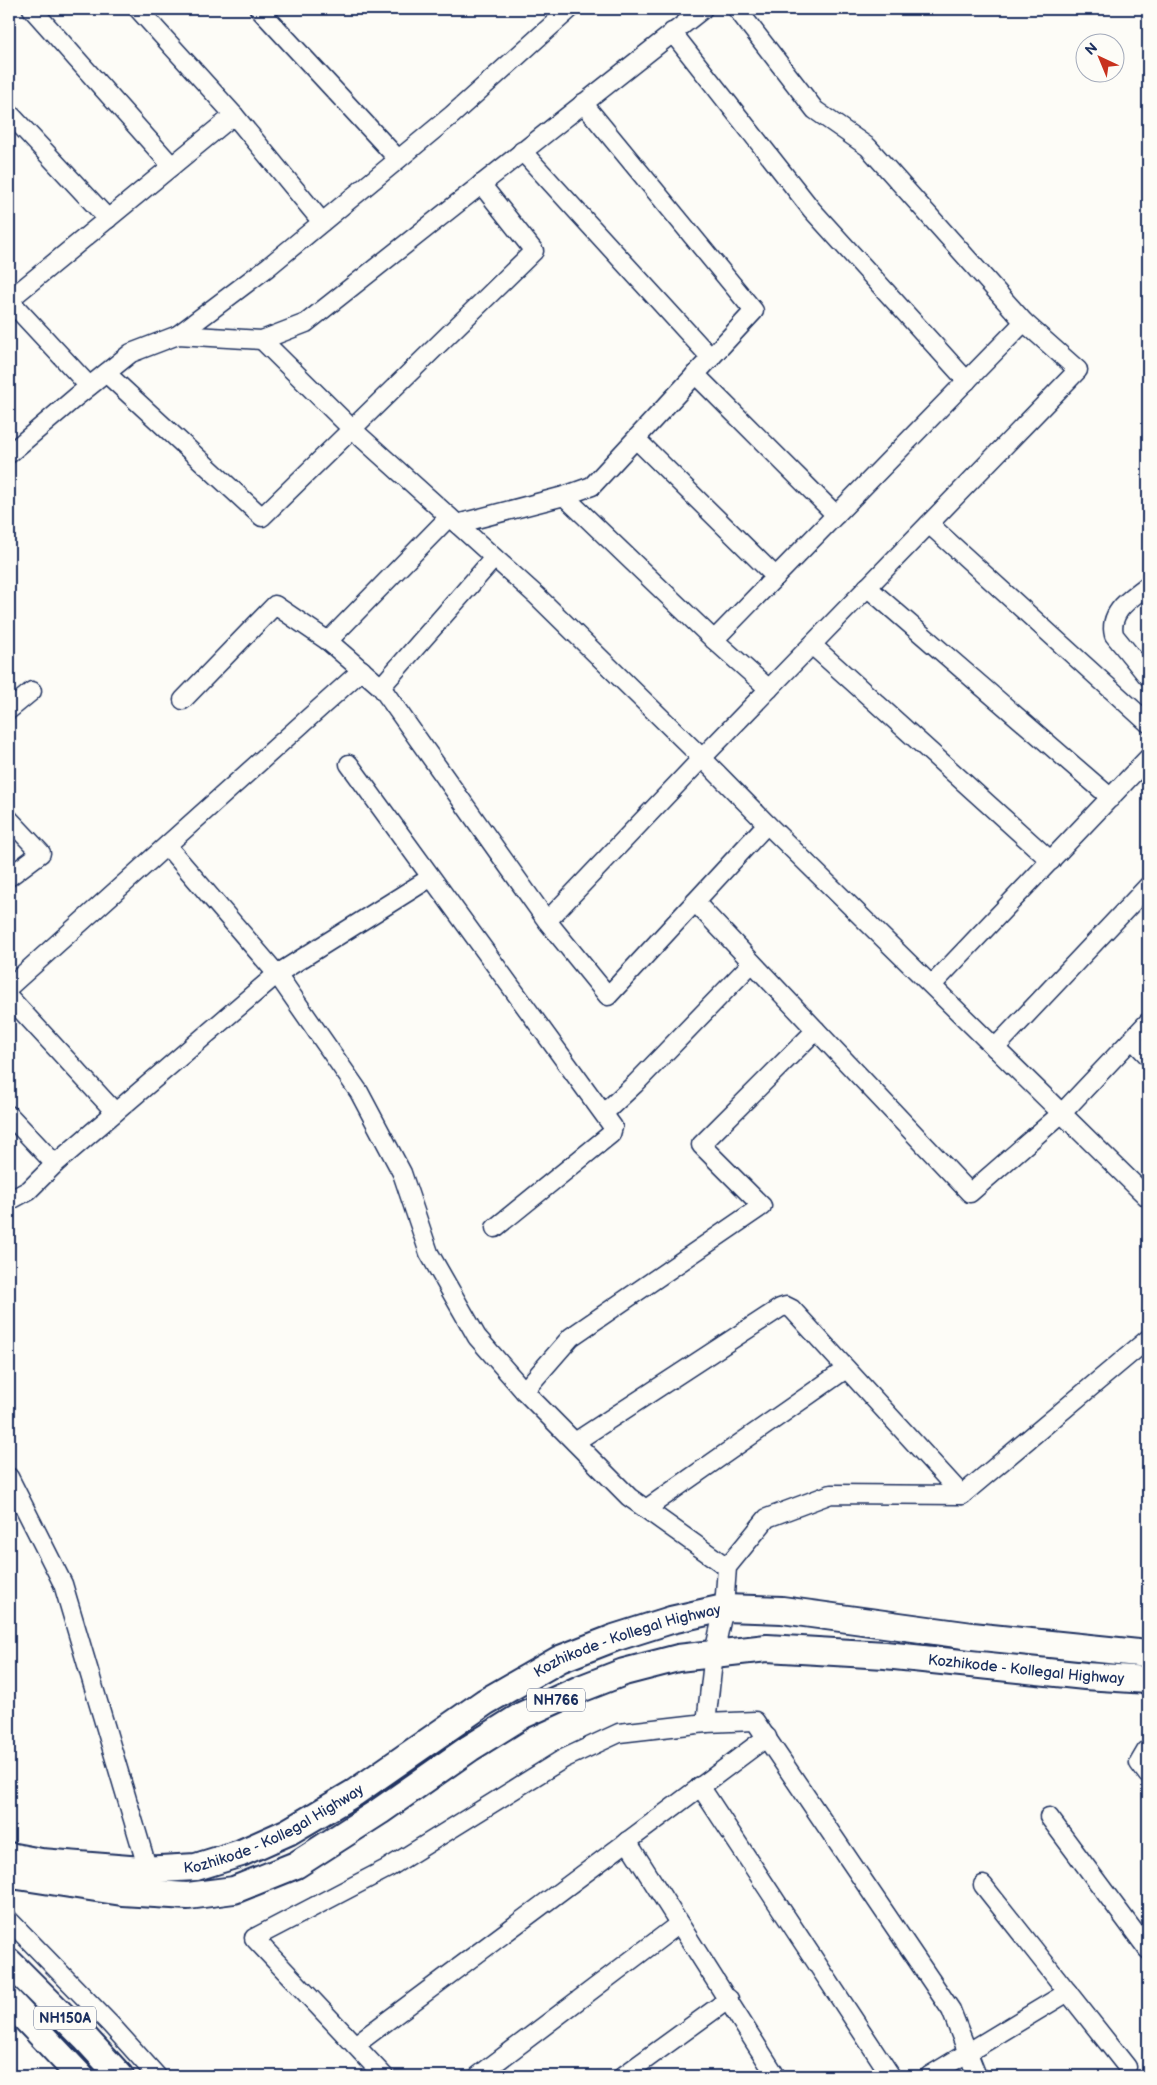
<svg xmlns="http://www.w3.org/2000/svg" width="1157" height="2085" font-family="'Balsamiq Sans',sans-serif">
	<style>
		.lines { fill: none; stroke-linecap: round; stroke-linejoin: round }
		.minor-casing { stroke: #1b2f5e; stroke-width: 21 }
		.highway-casing { stroke: #1b2f5e; stroke-width: 30 }
		.minor { stroke: #fdfcf7; stroke-width: 18 }
		.highway { stroke: #fdfcf7; stroke-width: 26 }
		.labels { text-anchor: middle; dominant-baseline: central; stroke-width: 4.5; stroke-linejoin: round; paint-order: stroke }
		.shield { fill: #fdfcf7; stroke: #5f6c8c; stroke-width: 1 }
		.shield-label { font-size: 14px; font-weight: bold; fill: #1b2f5e }
		.street-label { font-size: 15px; fill: #1b2f5e; stroke: #fdfcf7 }
	</style>
	<rect width="100%" height="100%" fill="#fdfcf7"/>
	<filter id="ink" filterUnits="userSpaceOnUse"><feTurbulence type="fractalNoise" baseFrequency=".02" numOctaves="2"/><feDisplacementMap in="SourceGraphic" scale="10" xChannelSelector="R" yChannelSelector="G"/><feConvolveMatrix kernelMatrix="1 2 1 2 8 2 1 2 1" color-interpolation-filters="sRGB"/></filter>
	<g filter="url(#ink)">
		<g class="lines">
			<defs>
				<g id="minor">
					<polyline points="32,9 172,166"/>
					<polyline points="259,9 398,159"/>
					<polyline points="737,9 815,110 868,147 1024,322"/>
					<polyline points="672,32 812,210 967,381"/>
					<polyline points="9,113 108,219"/>
					<polyline points="234,115 322,222"/>
					<polyline points="522,151 711,358"/>
					<polyline points="178,335 268,267 452,115 570,9"/>
					<polyline points="262,340 352,429 537,596 702,758 1078,370 1024,322 714,640"/>
					<polyline points="106,373 262,517 534,251 481,184"/>
					<polyline points="695,374 836,515"/>
					<polyline points="89,386 9,300 234,115 138,9"/>
					<polyline points="636,439 776,577"/>
					<polyline points="9,454 76,397 131,353 178,335 262,340 306,323 703,9"/>
					<polyline points="564,496 714,640 769,689"/>
					<polyline points="449,517 328,641 381,687 547,921 608,996 767,824 702,758 547,921"/>
					<polyline points="457,524 564,496 592,486 754,311 583,103"/>
					<polyline points="929,524 1148,723"/>
					<path d="M1148 585C1132 598 1108 611 1114 635L1148 677"/>
					<polyline points="867,587 1111,798"/>
					<polyline points="812,645 1051,861"/>
					<polyline points="381,687 494,558"/>
					<polyline points="183,700 275,605 328,641"/>
					<polyline points="9,710 32,691"/>
					<polyline points="349,764 613,1127 611,1134 495,1228"/>
					<polyline points="9,819 41,853 9,877"/>
					<polyline points="767,824 1148,1198"/>
					<polyline points="167,846 277,974 359,1092 402,1173 429,1253 477,1337 524,1391"/>
					<polyline points="695,902 970,1193 1062,1113 1148,1022"/>
					<polyline points="932,985 1148,758"/>
					<polyline points="9,987 362,670"/>
					<polyline points="9,997 115,1112"/>
					<polyline points="1132,1039 1148,1056"/>
					<polyline points="995,1048 1148,886"/>
					<polyline points="604,1113 635,1084 752,963"/>
					<polyline points="9,1115 55,1164"/>
					<polyline points="9,1201 29,1190 55,1164 277,974 430,878"/>
					<polyline points="575,1442 780,1308 786,1306 792,1309 962,1495"/>
					<polyline points="9,1477 63,1584 148,1870"/>
					<polyline points="646,1509 846,1369"/>
					<polyline points="727,1567 629,1497 524,1391 571,1337 762,1206 701,1145 816,1030"/>
					<polyline points="706,1723 714,1653 724,1608 727,1567 767,1518 831,1494 962,1495 1148,1339"/>
					<polyline points="1148,1751 1146,1751 1139,1763 1148,1775"/>
					<polyline points="700,1786 891,2076"/>
					<polyline points="1049,1817 1148,1950"/>
					<polyline points="627,1841 776,2076"/>
					<polyline points="983,1885 1127,2067"/>
					<polyline points="9,1920 111,2025 157,2076"/>
					<polyline points="355,2045 767,1737"/>
					<polyline points="384,2076 254,1938 388,1868 563,1759 619,1733 706,1723 755,1721 951,2010 977,2076"/>
					<polyline points="478,2076 679,1924"/>
					<polyline points="623,2076 729,1999"/>
					<polyline points="929,2076 1068,1992"/>
				</g>
				<g id="highway">
					<path id="s1" d="M9 1856 41 1862 142 1870 196 1867 241 1853 288 1832 354 1793 485 1702 560 1659 614 1638 671 1620 724 1608 782 1610 972 1636 1148 1654"/>
					<path id="s2" d="M18 1876 122 1892 188 1896 234 1890 296 1865 380 1811 470 1748 523 1715 580 1689 624 1672 678 1658 767 1648 885 1655 1085 1676 1148 1680"/>
					<polyline points="9,1962 85,2038 120,2076"/>
					<polyline points="9,2001 80,2076"/>
				</g>
			</defs>
			<use href="#minor" class="minor-casing"/>
			<use href="#highway" class="highway-casing"/>
			<use href="#minor" class="minor"/>
			<use href="#highway" class="highway"/>
		</g>
	</g>
	<g class="labels">
		<g class="shield">
			<rect x="527" y="1688.5" width="58" height="23" rx="4"/>
			<rect x="34" y="2006.5" width="62" height="23" rx="4"/>
		</g>
		<g class="shield-label">
			<text x="556" y="1700">NH766</text>
			<text x="65" y="2018">NH150A</text>
		</g>
		<g class="street-label">
			<text stroke="none"><textPath href="#s1" startOffset="679">Kozhikode - Kollegal Highway</textPath></text>
			<text stroke="none"><textPath href="#s2" startOffset="1072">Kozhikode - Kollegal Highway</textPath></text>
			<text stroke="none"><textPath href="#s1" startOffset="274">Kozhikode - Kollegal Highway</textPath></text>
		</g>
	</g>
	<rect width="1157" height="2085" fill="none" stroke="#fdfcf7" stroke-width="30"/>
	<rect x="15" y="15" width="1127" height="2055" fill="none" stroke="#1b2f5e" stroke-width="2" filter="url(#ink)"/>
	<g transform="translate(1100 58) rotate(316)"><circle r="24" fill="#fdfcf7" stroke="#a3aaba"/>
	<path d="M0-4L9 19L0 12L-9 19Z" fill="#c8321e"/>
	<text y="-8" font-size="14" font-weight="bold" text-anchor="middle" fill="#1b2f5e">N</text>
	</g>
</svg>
